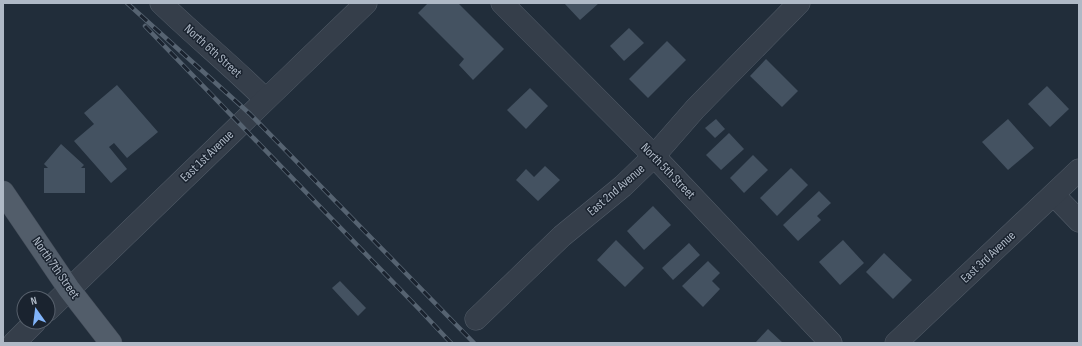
<svg xmlns="http://www.w3.org/2000/svg" width="1082" height="346" font-family="'Sofia Sans Condensed',sans-serif">
	<style>
		.building { fill: #445261 }
		.lines { fill: none; stroke-linecap: round; stroke-linejoin: round }
		.minor-casing { stroke: #525c68; stroke-width: 23 }
		.major-casing { stroke: #414a56; stroke-width: 23 }
		.minor { stroke: #353e4a; stroke-width: 22 }
		.major { stroke: #525d6a; stroke-width: 22 }
		.rail-casing { stroke: #566371; stroke-width: 4.5 }
		.rail { stroke: #1a232f; stroke-width: 3; stroke-dasharray: 9; stroke-linecap: butt }
		.labels { text-anchor: middle; dominant-baseline: central; stroke-width: 3; stroke-linejoin: round; paint-order: stroke }
		.street-label { font-size: 13px; fill: #afb9c6; stroke: #1a232f }
	</style>
	<rect width="100%" height="100%" fill="#212d3a"/>
	<g class="building">
		<polygon points="428,3 458,3 504,49 473,80 459,65 464,59 418,13"/>
		<polygon points="564,3 599,3 580,20"/>
		<polygon points="629,28 644,43 624,61 610,46"/>
		<polygon points="667,41 686,60 648,98 629,79"/>
		<polygon points="766,59 798,91 782,107 750,76"/>
		<polygon points="117,85 158,132 127,158 114,143 109,147 127,169 111,183 74,141 94,124 84,113"/>
		<polygon points="1047,86 1069,109 1050,127 1028,104"/>
		<polygon points="530,88 548,106 526,129 507,110"/>
		<polygon points="716,119 725,129 715,138 705,128"/>
		<polygon points="1008,119 1034,148 1008,170 982,142"/>
		<polygon points="729,133 744,149 721,170 706,155"/>
		<polygon points="61,144 84,165 81,168 85,168 85,193 44,193 44,168 48,168 44,164"/>
		<polygon points="753,155 768,170 744,193 730,178"/>
		<polygon points="545,166 560,180 538,201 516,180 526,169 534,177"/>
		<polygon points="791,168 808,185 777,216 760,198"/>
		<polygon points="819,191 831,203 817,216 821,220 798,241 783,225"/>
		<polygon points="653,206 671,225 644,250 627,231"/>
		<polygon points="616,240 644,268 625,287 597,260"/>
		<polygon points="843,240 864,263 840,285 819,262"/>
		<polygon points="689,243 700,255 673,280 662,268"/>
		<polygon points="884,253 912,280 893,299 866,272"/>
		<polygon points="708,261 720,273 712,281 720,289 703,307 682,286"/>
		<polygon points="340,281 366,308 358,316 332,288"/>
		<polygon points="768,329 783,343 755,343"/>
	</g>
	<g class="lines">
		<defs>
			<g id="minor">
				<path d="M161 3C195 36 232 66 265 99"/>
				<polyline points="502,3 654,156 831,343"/>
				<polyline points="1054,195 1079,221"/>
				<polyline points="48,310 366,3"/>
				<polyline points="476,319 562,236 623,186 654,156 695,109 799,3"/>
				<polyline points="14,343 35,322"/>
				<polyline points="896,343 1079,170"/>
			</g>
			<polyline id="major" points="3,192 69,289 111,343"/>
		</defs>
		<use href="#minor" class="minor-casing"/>
		<use href="#major" class="major-casing"/>
		<use href="#minor" class="minor"/>
		<use href="#major" class="major"/>
		<defs>
			<g id="rail">
				<polyline points="127,3 250,114 474,343"/>
				<polyline points="145,26 419,309 451,343"/>
			</g>
		</defs>
		<use href="#rail" class="rail-casing"/>
		<use href="#rail" class="rail"/>
	</g>
	<g class="labels">
		<g class="street-label">
			<text transform="translate(213 51) rotate(42)">North 6th Street</text>
			<text transform="translate(207 156) rotate(-44)">East 1st Avenue</text>
			<text transform="translate(668 171) rotate(46)">North 5th Street</text>
			<text transform="translate(616 190) rotate(-41)">East 2nd Avenue</text>
			<text transform="translate(988 257) rotate(-43)">East 3rd Avenue</text>
			<text transform="translate(56 268) rotate(55)">North 7th Street</text>
		</g>
	</g>
	<rect width="1082" height="346" fill="none" stroke="#afb9c6" stroke-width="8"/>
	<g transform="translate(36 310) rotate(346)"><circle r="19" fill="#1a232f" stroke="#565f6b"/>
	<path d="M0-3L7 15L0 10L-7 15Z" fill="#81b4fa"/>
	<text y="-6" font-size="11" font-weight="bold" text-anchor="middle" fill="#afb9c6">N</text>
	</g>
</svg>
